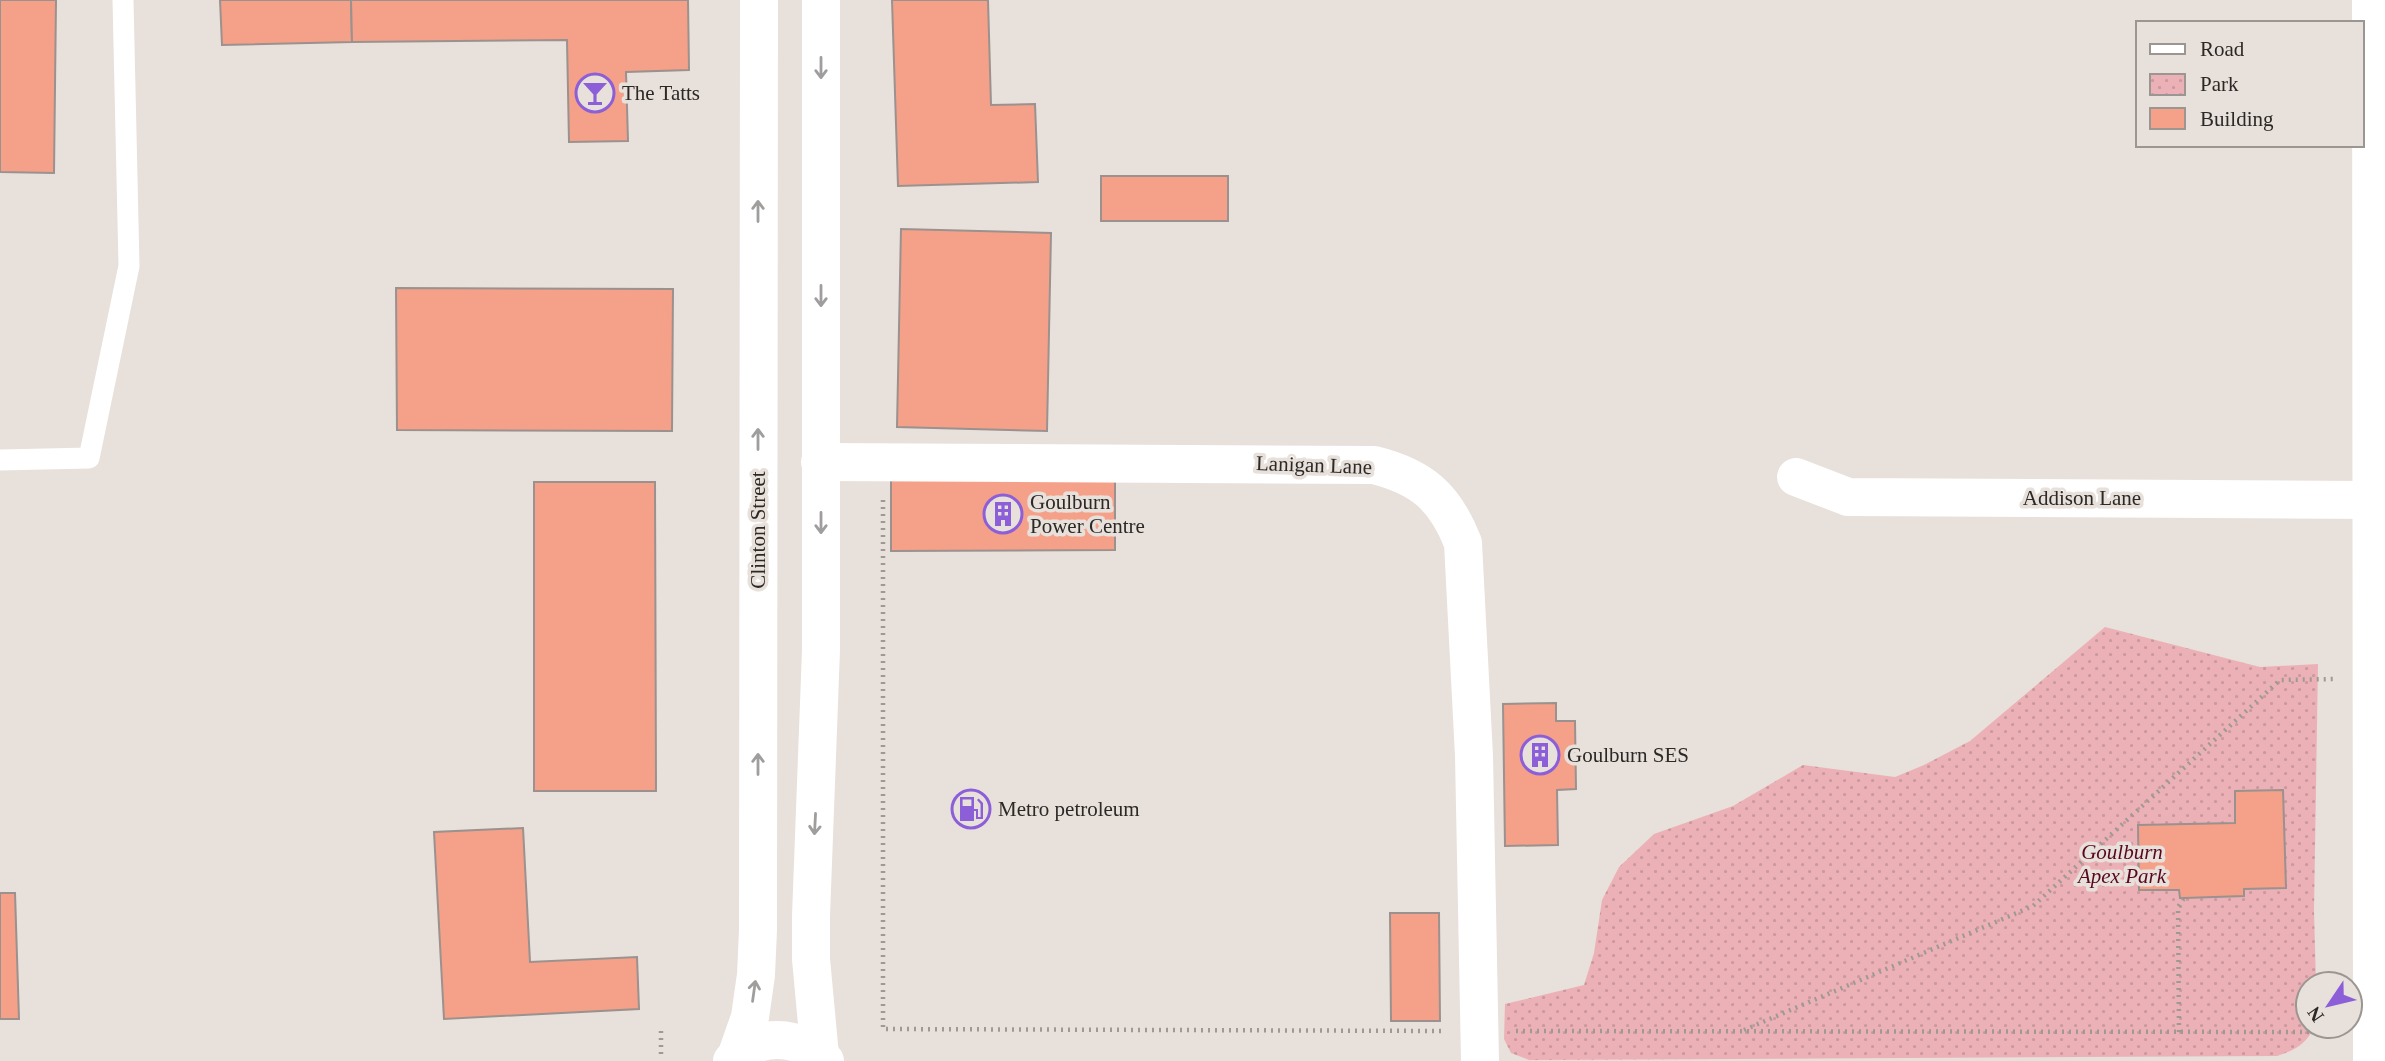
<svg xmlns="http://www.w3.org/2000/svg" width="2385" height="1061" font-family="'Times New Roman',serif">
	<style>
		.park { fill: url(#park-dots) }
		.building { fill: #f5a189; stroke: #9b918e; stroke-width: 2 }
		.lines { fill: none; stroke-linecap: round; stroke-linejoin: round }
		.path { stroke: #9f9994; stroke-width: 4.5; stroke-dasharray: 2 5; stroke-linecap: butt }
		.lane { stroke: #fff; stroke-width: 21 }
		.street { stroke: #fff; stroke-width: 38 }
		.primary { stroke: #fff; stroke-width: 38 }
		.oneway { stroke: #a09e9d }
		.labels { text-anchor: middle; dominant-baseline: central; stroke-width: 7; stroke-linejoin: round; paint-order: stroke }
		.poi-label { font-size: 21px; fill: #2b2825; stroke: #e8e0da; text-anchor: start }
		.street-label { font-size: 21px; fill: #2b2825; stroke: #e8e0da }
		.park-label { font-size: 21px; font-style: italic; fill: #57081e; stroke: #e8e0da }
	</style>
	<defs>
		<pattern id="park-dots" width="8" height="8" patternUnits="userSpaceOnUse" patternTransform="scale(1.75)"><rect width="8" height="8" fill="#ecb1b7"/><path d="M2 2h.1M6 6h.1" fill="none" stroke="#cb989d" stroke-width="1.8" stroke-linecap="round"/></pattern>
	</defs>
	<rect width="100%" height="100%" fill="#e8e0da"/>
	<path class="park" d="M2105 627 2260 667 2318 664 2314 911 2316 984H2308V1026H2315C2306 1044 2296 1050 2277 1056L1529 1060 1511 1053 1504 1039 1505 1004 1584 985 1594 953 1602 900 1619 867 1654 834 1733 806 1803 765 1895 777 1924 765 1970 741Z"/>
	<g class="building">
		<polygon points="0,0 56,0 54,173 0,172"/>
		<polygon points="220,0 351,0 352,42 222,45"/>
		<polygon points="351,0 688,0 689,70 626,72 628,141 569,142 567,40 352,42"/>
		<polygon points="892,0 988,0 991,105 1035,104 1038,182 898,186"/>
		<rect x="1101" y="176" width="127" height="45"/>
		<polygon points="901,229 1051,233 1047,431 897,427"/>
		<polygon points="396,288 673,289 672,431 397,430"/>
		<polygon points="1115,476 1115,550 891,551 891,477"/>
		<polygon points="534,482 655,482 656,791 534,791"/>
		<polygon points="1556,703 1556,721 1575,721 1576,789 1557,790 1558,845 1505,846 1503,704"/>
		<polygon points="2283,790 2286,888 2244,889 2244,896 2184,898 2180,898 2179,890 2139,890 2138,825 2235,823 2235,791"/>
		<polygon points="523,828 530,962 637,957 639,1009 444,1019 434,832"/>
		<polygon points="0,893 15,893 19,1019 0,1019"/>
		<polygon points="1390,913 1439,913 1440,1021 1391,1021"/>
	</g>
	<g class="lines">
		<g class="path">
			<polyline points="883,500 883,1029 1444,1031"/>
			<polyline points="1744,1030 2033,906 2280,680 2336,679"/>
			<polyline points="1516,1031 2313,1032"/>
			<polyline points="2179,1032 2178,907 2184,898"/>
			<polyline points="661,1054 661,1031"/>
		</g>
		<polyline class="lane" points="0,460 89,458 129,266 123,0"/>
		<g class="street">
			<polyline points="2371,0 2372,1061"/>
			<path d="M820 462 1374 465C1422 477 1445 497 1463 543L1474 756 1480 1061"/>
			<polyline points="1796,477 1848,497 2371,500"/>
		</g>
		<g class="primary">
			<polyline points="820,1056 811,959 811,916 821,650 821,0"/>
			<polyline points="736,1057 750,1017 756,975 758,930 759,0"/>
			<path d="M732 1061C757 1032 799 1034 825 1061"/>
		</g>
	</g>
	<defs><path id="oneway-shaft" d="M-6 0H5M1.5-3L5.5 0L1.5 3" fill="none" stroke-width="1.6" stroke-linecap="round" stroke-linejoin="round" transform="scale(1.75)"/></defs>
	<g class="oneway">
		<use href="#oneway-shaft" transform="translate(821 68) rotate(90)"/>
		<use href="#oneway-shaft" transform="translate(758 211) rotate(-90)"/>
		<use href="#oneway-shaft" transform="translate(821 296) rotate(90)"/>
		<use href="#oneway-shaft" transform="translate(758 439) rotate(-90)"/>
		<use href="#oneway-shaft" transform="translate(821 523) rotate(90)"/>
		<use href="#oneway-shaft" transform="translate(758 764) rotate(-90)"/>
		<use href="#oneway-shaft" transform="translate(815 824) rotate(93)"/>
		<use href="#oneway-shaft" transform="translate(754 991) rotate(-82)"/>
	</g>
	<defs>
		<symbol id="bar-ring" viewBox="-11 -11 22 22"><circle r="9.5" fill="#e8e0da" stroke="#8c5fd8" stroke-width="1.5"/><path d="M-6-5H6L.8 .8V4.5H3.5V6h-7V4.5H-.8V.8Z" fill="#8c5fd8"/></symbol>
		<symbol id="building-ring" viewBox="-11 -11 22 22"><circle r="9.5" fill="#e8e0da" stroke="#8c5fd8" stroke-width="1.5"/><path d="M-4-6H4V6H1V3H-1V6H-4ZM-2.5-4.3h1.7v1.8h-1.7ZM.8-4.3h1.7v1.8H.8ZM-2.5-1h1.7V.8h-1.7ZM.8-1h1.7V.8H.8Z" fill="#8c5fd8"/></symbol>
		<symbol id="fuel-ring" viewBox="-11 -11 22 22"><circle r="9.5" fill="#e8e0da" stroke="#8c5fd8" stroke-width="1.5"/><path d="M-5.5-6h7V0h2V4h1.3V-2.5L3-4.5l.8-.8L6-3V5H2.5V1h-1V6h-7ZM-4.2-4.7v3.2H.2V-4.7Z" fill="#8c5fd8"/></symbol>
	</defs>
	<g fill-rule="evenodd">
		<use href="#bar-ring" x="573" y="71" width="44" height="44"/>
		<use href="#building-ring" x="981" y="492" width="44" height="44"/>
		<use href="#building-ring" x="1518" y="733" width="44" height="44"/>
		<use href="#fuel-ring" x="949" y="787" width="44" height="44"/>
	</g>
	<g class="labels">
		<g class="poi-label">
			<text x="622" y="93">The Tatts</text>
			<text x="1030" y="502">Goulburn<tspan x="1030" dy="24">Power Centre</tspan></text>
			<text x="1567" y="755">Goulburn SES</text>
			<text x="998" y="809">Metro petroleum</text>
		</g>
		<g class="street-label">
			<text transform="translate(1314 465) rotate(2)">Lanigan Lane</text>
			<text x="2082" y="498">Addison Lane</text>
			<text transform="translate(758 530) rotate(-90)">Clinton Street</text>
		</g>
		<g class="park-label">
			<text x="2122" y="852">Goulburn<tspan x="2122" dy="24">Apex Park</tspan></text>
		</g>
	</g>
	<rect x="2136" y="21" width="228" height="126" fill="#e8e0da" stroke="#9c9692" stroke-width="2"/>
	<rect x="2150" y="44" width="35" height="10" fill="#ffffff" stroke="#9c9692" stroke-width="2"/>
	<text x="2200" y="56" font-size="21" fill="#2b2825">Road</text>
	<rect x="2150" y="74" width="35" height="21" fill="url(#park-dots)" stroke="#9c9692" stroke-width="2"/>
	<text x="2200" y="91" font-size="21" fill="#2b2825">Park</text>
	<rect x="2150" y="108" width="35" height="21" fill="#f5a189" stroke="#9c9692" stroke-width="2"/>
	<text x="2200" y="126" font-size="21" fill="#2b2825">Building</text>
	<g transform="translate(2329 1005) rotate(235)"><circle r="33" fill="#e8e0da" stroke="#9c9692" stroke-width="2"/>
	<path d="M0-5L12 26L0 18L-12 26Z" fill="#8c5fd8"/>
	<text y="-10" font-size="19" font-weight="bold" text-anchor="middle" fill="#2b2825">N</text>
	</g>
</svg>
